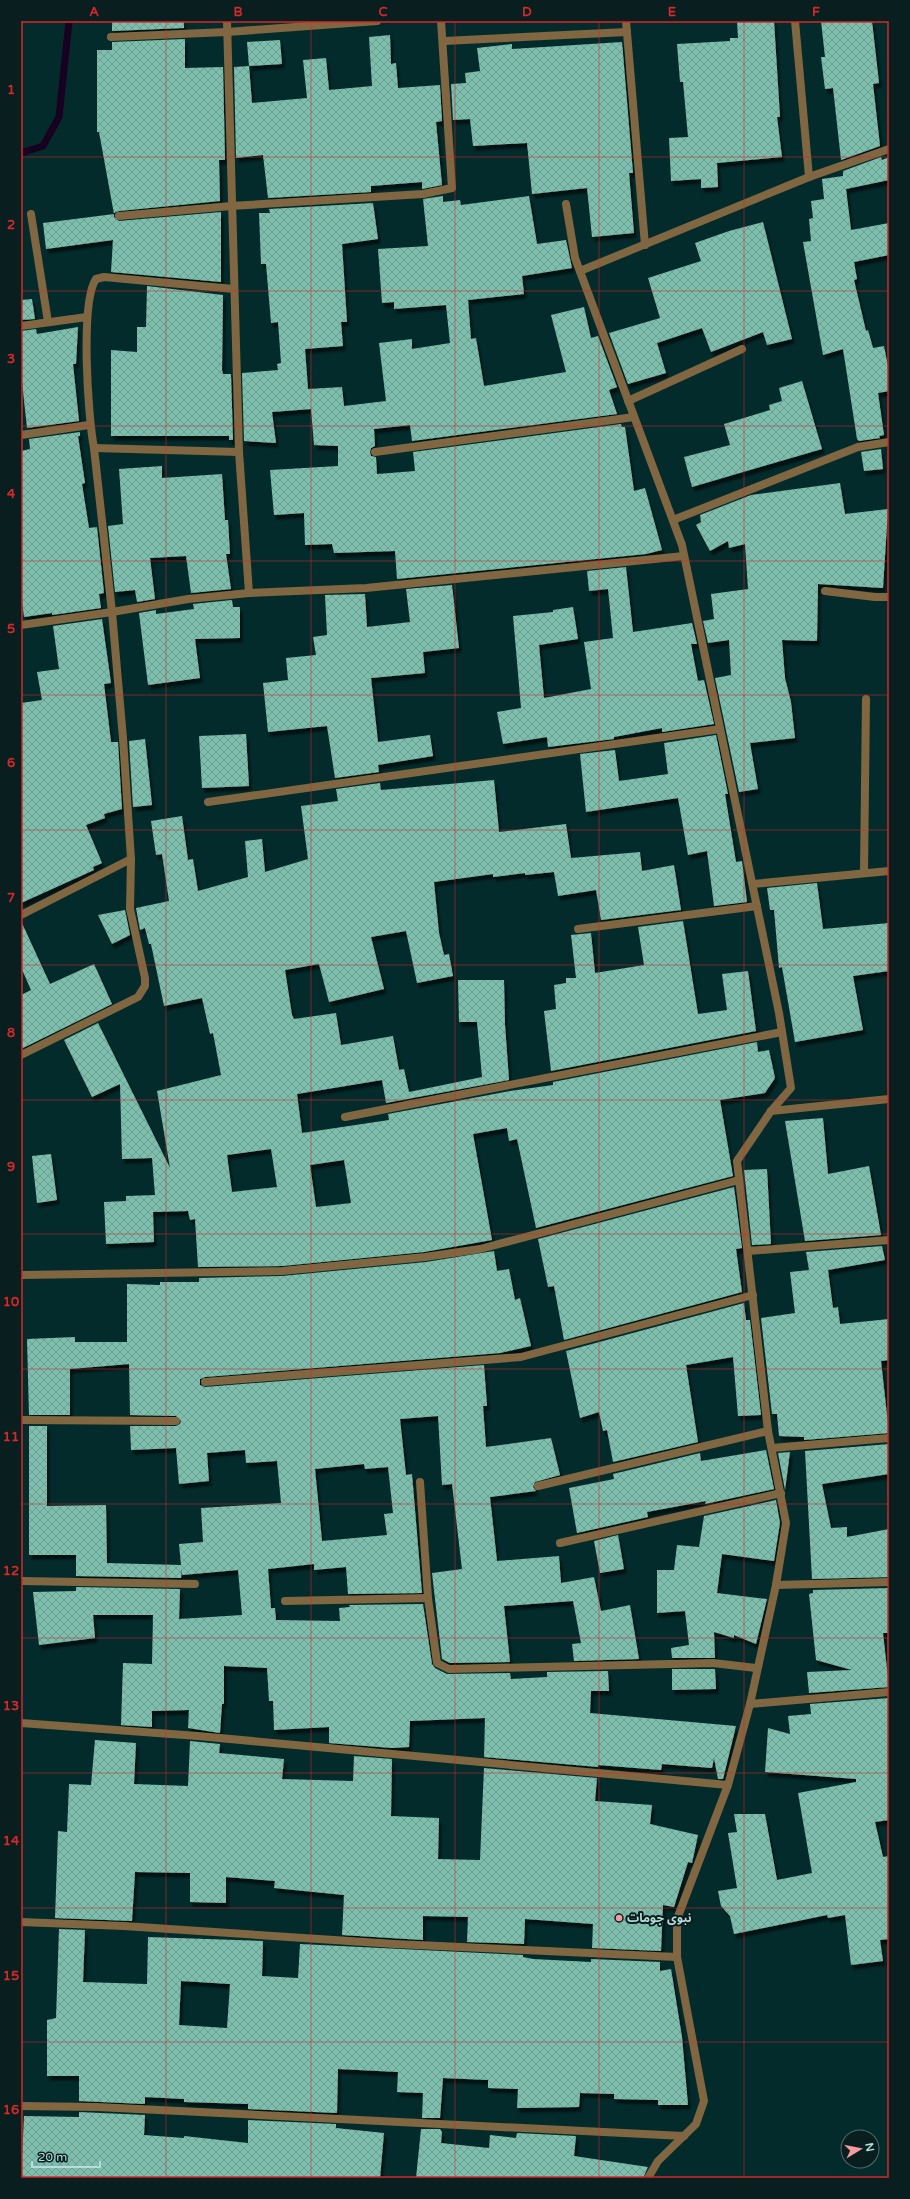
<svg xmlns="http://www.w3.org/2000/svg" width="910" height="2199" font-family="'Varela Round','Noto Sans Arabic',sans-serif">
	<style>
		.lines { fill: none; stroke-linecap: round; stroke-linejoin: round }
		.stream { stroke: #180021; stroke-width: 7 }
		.building { fill: url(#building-cross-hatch); fill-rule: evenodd; filter: url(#shadow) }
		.street { stroke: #806742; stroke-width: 8 }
		.grid { fill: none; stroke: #d62828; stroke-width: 1; stroke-opacity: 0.55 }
		.poi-dot { fill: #f49b9f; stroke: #091f1f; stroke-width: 1.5 }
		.labels { text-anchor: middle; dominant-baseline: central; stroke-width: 4; stroke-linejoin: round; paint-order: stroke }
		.poi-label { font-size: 12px; font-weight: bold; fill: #b9dbdb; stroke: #091f1f; text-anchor: start }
		.neatline { fill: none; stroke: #d62828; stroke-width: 1.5 }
		.grid-label { font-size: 13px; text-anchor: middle; font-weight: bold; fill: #d62828 }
	</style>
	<defs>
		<pattern id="building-cross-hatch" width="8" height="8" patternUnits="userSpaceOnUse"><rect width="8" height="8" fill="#7dbead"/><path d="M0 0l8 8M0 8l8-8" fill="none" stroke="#6c9f92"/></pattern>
		<filter id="shadow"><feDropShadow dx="2.5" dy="4.5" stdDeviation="1" flood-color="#0009"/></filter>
	</defs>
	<rect width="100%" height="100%" fill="#032b2b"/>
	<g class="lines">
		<polyline class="stream" points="21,153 43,146 59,117 69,21"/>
	</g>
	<g class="building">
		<polygon points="112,21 184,21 184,28 112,31"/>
		<polygon points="737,21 774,21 780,117 777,117 782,157 717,163 718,187 701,188 701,179 671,181 669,138 688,137 683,82 680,82 677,44 730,41 730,38 738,38"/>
		<polygon points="821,21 872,21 879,83 873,84 880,146 841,160 833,88 825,89 821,57 825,57"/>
		<polygon points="390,35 391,64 396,63 398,88 440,85 442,121 436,122 442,185 422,189 422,182 371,186 371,192 268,198 263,155 236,158 234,67 249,66 252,103 307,98 303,60 326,58 329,90 372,86 369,37"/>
		<polygon points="185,39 185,68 223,67 225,160 219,160 220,201 119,211 114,213 114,217 119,221 221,212 221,282 111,272 113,240 46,249 43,223 114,214 99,132 97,132 97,50 112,50 112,42"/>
		<polygon points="280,40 282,64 249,66 247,42"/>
		<polygon points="622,42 633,173 629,173 634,233 592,237 587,188 532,194 527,143 473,146 470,119 453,120 451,84 466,83 465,73 480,71 477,48 512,44 512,49"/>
		<polygon points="881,157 882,160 889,157 889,180 846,189 851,230 889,223 889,255 854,262 857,279 854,280 866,331 868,330 873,348 884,346 889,372 889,391 878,393 884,435 879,436 880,438 859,441 857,439 843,349 823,355 803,242 811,241 809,219 813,218 811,201 824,199 822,179 843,176 843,171"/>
		<polygon points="443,196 443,202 460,200 461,205 529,196 537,244 566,240 572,268 522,276 524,294 468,300 471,339 476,338 484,386 566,372 551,315 584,307 591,338 598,336 617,387 609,390 617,414 412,441 410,425 374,429 375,446 371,448 370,452 371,456 376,457 377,474 415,471 413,452 621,424 622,427 625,427 634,491 645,488 662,550 646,554 397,579 395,551 334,553 332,544 305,545 304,513 274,515 270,470 338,466 338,446 314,445 311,409 272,412 276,443 244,441 242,373 278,370 277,364 281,363 278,322 271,323 266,264 261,264 259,213 270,213 269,209 373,203 378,239 342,244 347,322 341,322 343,346 305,349 308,389 342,387 344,406 386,401 379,343 412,339 412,349 450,343 446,305 394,309 394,302 382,303 378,249 428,246 423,199"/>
		<polygon points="763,222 792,339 767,345 763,332 711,352 702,328 657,343 666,373 628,384 609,333 660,318 648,278 701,261 695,243 729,231"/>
		<polygon points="147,286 223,295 222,370 223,374 231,374 233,440 229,440 229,436 111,436 111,350 137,352 137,327 146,327"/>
		<polygon points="32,299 35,319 21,320 21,300"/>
		<polygon points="78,327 76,364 73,364 79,421 27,428 21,373 21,331 36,329 37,334"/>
		<polygon points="802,381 822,449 692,487 684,457 730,445 724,424 770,410 769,405 782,401 779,388"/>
		<polygon points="80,432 80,436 78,436 85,483 82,484 89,528 97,527 104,593 99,594 101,608 52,615 52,613 24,617 21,593 21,451 30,449 29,439"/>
		<polygon points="881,449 883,469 864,471 861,452"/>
		<polygon points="162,466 162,478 222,474 225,520 228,520 230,554 226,554 231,589 191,593 186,556 150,558 155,599 137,602 135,590 115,592 108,526 123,524 119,469"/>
		<polygon points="840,483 845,514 888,509 883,588 818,584 817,641 782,640 785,678 791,702 795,738 750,743 758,789 739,792 715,678 731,675 729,640 708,643 703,621 714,619 711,594 748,589 745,544 729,548 728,541 710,551 696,525 701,522 700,515 751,495"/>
		<polygon points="626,567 633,632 692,623 697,644 691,644 698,681 704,680 714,724 662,732 662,728 614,737 614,739 548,747 547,737 503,744 497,712 521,708 513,616 553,612 553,610 573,607 578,639 539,645 544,698 591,689 584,642 613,638 608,589 589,591 587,571"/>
		<polygon points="452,585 459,648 423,652 425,673 371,678 378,742 430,735 433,756 378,765 379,772 335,778 327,726 268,732 263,683 288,680 286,658 316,655 313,637 327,635 325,595 365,594 367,627 410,622 406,589"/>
		<polygon points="232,600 233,607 240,607 240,638 195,639 200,678 148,685 139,613 156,610 156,614 194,609 193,604"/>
		<polygon points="102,619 111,683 104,684 111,742 118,742 122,809 104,814 105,818 86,825 102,863 93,867 94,870 21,903 21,703 42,700 37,672 59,669 53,626"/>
		<polygon points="246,734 249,786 202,788 199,736"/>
		<polygon points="716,735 728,794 725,794 736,862 742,861 747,902 714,906 707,851 688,855 678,798 586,812 580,754 615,750 619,781 668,774 664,743"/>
		<polygon points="145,739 152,805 133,807 129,741"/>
		<path d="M494 780 499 832 566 824 571 858 640 852 642 871 674 865 681 910 601 920 596 890 558 896 554 872 525 875V873L493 877V874L434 882 439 933 444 955 449 954 453 976 417 983 406 931 371 937 384 989 329 1002 319 964 285 970 292 1015 294 1019 336 1013 341 1045 393 1036 399 1070 404 1069 409 1092 482 1077 477 1022H459L458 980H504L505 1025 509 1080 386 1103 382 1080 297 1094 302 1133 389 1120 388 1114 510 1091 553 1085V1082L757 1042 758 1052 769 1050 775 1078 765 1093 720 1100 733 1176 536 1228 517 1139 509 1141 507 1128 473 1134 492 1240 424 1252 282 1266 198 1267 195 1219 190 1220 188 1211 153 1212 154 1242 106 1244 104 1202 126 1201V1196L155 1195 152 1158 122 1159 120 1084 92 1097 64 1040 98 1023 170 1168 157 1091 221 1075 213 1033 210 1034 202 998 164 1006 151 944H149L145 928 140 930 136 908 169 901 162 854 156 855 151 821 182 816 188 860 193 859 198 891 248 877 245 841 262 839 265 872 308 859 301 806 338 801 336 789 380 783 381 790ZM271 1149 277 1187 232 1192 227 1155ZM344 1160 351 1203 316 1207 310 1165Z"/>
		<polygon points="817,883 823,929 889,923 889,971 853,976 863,1030 795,1042 782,967 779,968 774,910 770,910 767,888"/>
		<polygon points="125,910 130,935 112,944 98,915"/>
		<polygon points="21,921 50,984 94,964 112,1004 21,1049 21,995 31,990 21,967"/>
		<polygon points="683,921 698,1014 727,1010 722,974 748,971 756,1031 551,1071 544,1011 556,1009 554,985 566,983 566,978 576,978 571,935 591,933 595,973 644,965 638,927"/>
		<polygon points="823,1118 828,1174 869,1166 881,1235 805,1241 785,1121"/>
		<polygon points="51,1154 57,1200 37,1203 32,1156"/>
		<polygon points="767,1169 771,1244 752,1245 744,1170"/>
		<polygon points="734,1187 742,1248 736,1249 742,1292 564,1340 554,1286 548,1287 538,1239"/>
		<polygon points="882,1246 885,1260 828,1270 833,1308 838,1307 840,1324 889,1319 889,1360 881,1361 889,1433 804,1440 804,1437 779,1436 777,1414 772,1414 761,1318 795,1313 790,1272 809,1270 806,1252"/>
		<path d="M494 1251 497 1271 509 1269 515 1300 520 1298 531 1346 500 1353 205 1377 200 1379V1385L205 1387 484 1365 487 1406H483L486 1447 551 1438 560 1475 535 1482 533 1487 536 1491 490 1497 497 1561 559 1556 561 1583 594 1577 601 1611 630 1605 639 1659 574 1661 572 1644 581 1643 573 1601 504 1606 510 1662 450 1663 442 1659 432 1573 462 1569 452 1484 442 1485 438 1416 400 1419 406 1475 412 1474 422 1593 348 1594 346 1567 314 1570V1564L268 1569 271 1608H275L276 1620 340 1621 339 1608 350 1607 349 1605 423 1604 432 1664 435 1668 447 1674 510 1673 511 1679 547 1677V1672L608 1671 609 1691H591L590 1713 736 1726 723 1779H718L714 1758 712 1768 662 1764 661 1770 598 1765V1767L484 1757 485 1718 410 1721 409 1747 392 1748 329 1743V1727L274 1730 273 1701H269L267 1668 224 1666V1704H222L220 1733 188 1728 189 1710 152 1711V1727L121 1725 123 1663 152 1664 153 1615H93L95 1638 39 1645 33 1592 76 1591V1587L180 1589 179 1619 242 1615 238 1570 182 1575V1568L181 1578 76 1576V1555H29V1426H47V1506L106 1505 107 1563 181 1565 179 1544 203 1542 201 1508 281 1503 277 1461 246 1463 245 1450 207 1453 209 1481 179 1484 176 1448 131 1450 130 1426H176L180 1424 181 1421 176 1416 130 1415 129 1364 70 1369V1415H29L27 1339 75 1337V1342H127V1284L160 1285V1282H199V1278L282 1276 426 1262ZM364 1464 365 1469 388 1467 393 1513 384 1514 387 1535 322 1541 315 1469Z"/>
		<polygon points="744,1303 746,1320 750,1320 761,1415 738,1416 733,1357 686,1365 698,1442 613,1462 607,1430 603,1431 599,1412 580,1418 566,1351"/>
		<polygon points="889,1444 889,1474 822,1484 831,1528 847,1527 847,1537 889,1529 889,1577 812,1579 805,1451"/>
		<polygon points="766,1450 774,1489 705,1504 706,1501 647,1512 648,1517 577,1533 569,1488 614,1479 613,1474 700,1453 701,1461"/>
		<polygon points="790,1452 785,1490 778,1453"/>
		<polygon points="776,1500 780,1523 774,1561 722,1554 717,1593 767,1599 756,1644 734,1635 734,1638 714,1632 715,1658 672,1658 671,1648 689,1645 685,1611 657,1613 657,1570 674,1570 677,1545 699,1547 704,1516"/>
		<polygon points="618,1535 624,1569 600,1573 594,1541"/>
		<polygon points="889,1588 889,1633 883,1633 889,1687 809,1693 807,1672 852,1670 816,1660 809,1594 813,1593 813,1590"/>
		<polygon points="672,1669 715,1669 716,1689 672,1690"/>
		<polygon points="889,1698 889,1820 875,1822 883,1857 889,1856 889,1939 880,1940 883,1961 851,1965 845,1915 828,1918 827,1915 734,1934 730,1916 721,1906 718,1891 737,1888 728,1833 737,1832 734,1814 765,1814 777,1880 812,1873 798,1793 856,1782 856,1779 765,1772 768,1728 790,1734 788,1716 811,1714 810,1704"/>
		<polygon points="95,1740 136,1743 134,1784 188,1786 190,1741 220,1744 219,1753 284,1759 282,1779 353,1781 354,1756 392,1759 391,1816 439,1818 438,1859 480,1860 484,1768 597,1778 595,1801 652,1805 650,1824 698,1835 692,1863 688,1862 674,1907 663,1905 661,1951 592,1948 593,1924 525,1919 524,1944 467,1942 468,1917 423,1916 423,1940 342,1935 344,1895 274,1888 275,1881 226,1877 226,1903 190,1902 190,1873 135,1872 132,1921 55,1918 58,1831 67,1832 69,1784 91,1785"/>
		<path d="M59 1929 85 1930 83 1982 147 1984 148 1937 263 1941 262 1976 298 1978 300 1944 523 1955V1957L533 1959 591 1962V1959L660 1962V1971L671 1969 682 2037 688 2105H658V2100L614 2099V2094L580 2093 579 2107 517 2108 518 2089 488 2088V2080L443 2078 440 2118H422L423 2093 397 2092 398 2072 338 2069 337 2113 248 2109V2104L184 2102V2099L145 2097V2104L79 2101V2076H47V2020L56 2018ZM181 1981 230 1984 227 2028 179 2025Z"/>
		<polygon points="79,2112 145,2115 144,2135 184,2138 184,2136 248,2143 248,2120 336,2124 336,2128 384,2133 380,2178 21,2178 24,2116 79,2117"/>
		<polygon points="421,2129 440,2129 442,2132 441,2143 489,2148 490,2135 516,2138 517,2133 576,2136 574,2156 648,2167 643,2178 416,2178"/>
	</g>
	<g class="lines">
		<g class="street">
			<polyline points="227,21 239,452 249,593"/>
			<polyline points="626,21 645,245"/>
			<polyline points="795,21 809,177"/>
			<polyline points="111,37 227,32 377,21"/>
			<polyline points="444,41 627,32"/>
			<polyline points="566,204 575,258 682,545 779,1013 791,1088 771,1111 737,1161 768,1431 786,1523 776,1585 750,1704 728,1785 677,1919 677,1957 704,2101 696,2124 658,2161 648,2178"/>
			<polyline points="31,214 48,322"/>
			<polyline points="119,216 231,206 423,194 452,188 441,21"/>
			<polyline points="580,271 809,177 889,149"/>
			<polyline points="21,326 87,317"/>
			<polyline points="628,401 742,349"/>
			<polyline points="21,435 89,425"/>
			<polyline points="94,448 239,452"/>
			<polyline points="375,452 634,417"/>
			<polyline points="673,520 858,447 889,442"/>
			<polyline points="825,591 875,597 889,597"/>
			<polyline points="21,625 112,612 188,599 249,593 366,588 684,556"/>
			<polyline points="208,802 720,729"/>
			<polyline points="864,873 866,699"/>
			<polyline points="753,884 889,871"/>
			<polyline points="21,915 131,859"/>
			<polyline points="578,929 757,906"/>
			<path d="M21 1055 138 997 145 986V978L130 909 131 859 123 738 112 612 94 448C88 418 80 302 96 279L104 277 234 289"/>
			<polyline points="771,1111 889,1099"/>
			<polyline points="345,1117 782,1032"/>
			<polyline points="748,1251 889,1240"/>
			<polyline points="21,1275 282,1271 425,1257 480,1249 739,1180"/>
			<polyline points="205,1382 521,1357 753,1295"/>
			<polyline points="21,1420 176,1421"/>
			<polyline points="772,1448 889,1438"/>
			<polyline points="420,1482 428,1598 437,1663 449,1669 713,1663 756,1668"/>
			<polyline points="538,1486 768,1431"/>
			<polyline points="560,1543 781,1493"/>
			<polyline points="21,1581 195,1584"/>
			<polyline points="776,1585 889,1582"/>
			<polyline points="285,1601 428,1598"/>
			<polyline points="750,1704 889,1692"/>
			<polyline points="21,1723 198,1736 728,1785"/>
			<polyline points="21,1922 124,1926 395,1944 677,1957"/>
			<polyline points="21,2106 97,2107 684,2136"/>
		</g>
	</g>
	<path class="grid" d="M166 21V2178M311 21V2178M455 21V2178M599 21V2178M744 21V2178M21 157H889M21 291H889M21 426H889M21 561H889M21 695H889M21 830H889M21 965H889M21 1100H889M21 1234H889M21 1369H889M21 1504H889M21 1638H889M21 1773H889M21 1908H889M21 2042H889"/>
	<circle class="poi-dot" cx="619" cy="1918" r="4"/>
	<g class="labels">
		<g class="poi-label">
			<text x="627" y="1918">نبوی جومات</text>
		</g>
	</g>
	<rect width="910" height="2199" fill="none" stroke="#091f1f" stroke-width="44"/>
	<g transform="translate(860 2149) rotate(80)"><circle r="19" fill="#091f1f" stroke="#4f6a6a"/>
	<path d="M0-3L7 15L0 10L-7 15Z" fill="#f49b9f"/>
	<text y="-6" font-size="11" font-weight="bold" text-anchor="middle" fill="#b9dbdb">N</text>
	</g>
	<path d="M32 2161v6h68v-6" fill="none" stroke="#b9dbdb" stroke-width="2"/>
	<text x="38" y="2161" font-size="12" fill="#b9dbdb" stroke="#091f1f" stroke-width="3" paint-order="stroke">20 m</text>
	<rect x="22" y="22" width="866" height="2155" class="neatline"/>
	<g class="grid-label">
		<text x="94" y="16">A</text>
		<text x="238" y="16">B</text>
		<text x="383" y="16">C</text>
		<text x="527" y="16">D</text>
		<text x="672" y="16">E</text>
		<text x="816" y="16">F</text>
		<text x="11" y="94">1</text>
		<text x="11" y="229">2</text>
		<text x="11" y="363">3</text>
		<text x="11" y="498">4</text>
		<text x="11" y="633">5</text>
		<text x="11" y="767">6</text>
		<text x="11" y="902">7</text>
		<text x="11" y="1037">8</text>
		<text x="11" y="1171">9</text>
		<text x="11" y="1306">10</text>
		<text x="11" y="1441">11</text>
		<text x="11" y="1575">12</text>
		<text x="11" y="1710">13</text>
		<text x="11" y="1845">14</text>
		<text x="11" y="1980">15</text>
		<text x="11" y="2114">16</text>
	</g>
</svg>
